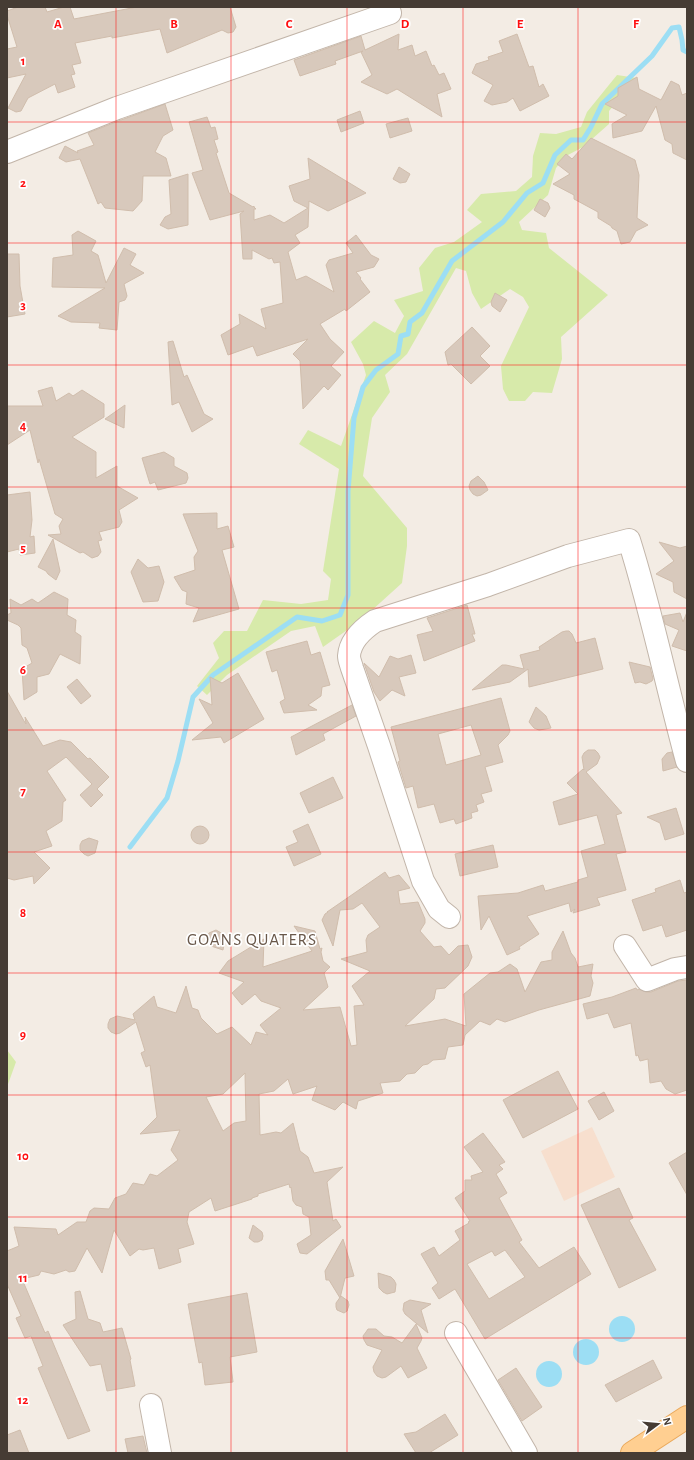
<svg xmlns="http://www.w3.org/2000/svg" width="694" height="1460" font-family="'Alegreya Sans',sans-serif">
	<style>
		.commercial { fill: #f7dfce }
		.green { fill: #d7eaaa }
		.water { fill: #9cdef4 }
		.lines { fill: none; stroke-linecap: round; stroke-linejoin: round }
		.stream { stroke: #9cdef4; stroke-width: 5 }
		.building { fill: #d8c9bc; stroke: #d0bdac; fill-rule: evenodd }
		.minor-casing { stroke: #c2b5a9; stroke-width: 24 }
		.major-casing { stroke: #eaa95b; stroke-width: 24 }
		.minor { stroke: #fff; stroke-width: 22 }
		.major { stroke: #ffcf91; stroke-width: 22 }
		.grid { fill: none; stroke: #ff0f11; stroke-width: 1; stroke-opacity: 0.55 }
		.labels { text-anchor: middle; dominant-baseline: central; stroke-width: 3.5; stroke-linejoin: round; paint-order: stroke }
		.quarter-label { font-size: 17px; letter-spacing: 1px; fill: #69584a; stroke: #fff }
		.grid-label { font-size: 13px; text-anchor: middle; font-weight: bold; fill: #ff0f11; stroke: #fff; stroke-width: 3.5; stroke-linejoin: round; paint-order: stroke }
	</style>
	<rect width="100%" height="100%" fill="#f3ece4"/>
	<polygon class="commercial" points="592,1127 615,1177 564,1201 541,1151"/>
	<g class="green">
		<polygon points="617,75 637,78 609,111 609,124 583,147 566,156 556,168 548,195 519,222 522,230 546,233 549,248 608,295 561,337 562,359 552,393 533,392 525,401 509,401 503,389 501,366 529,307 523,297 510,289 481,309 472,293 466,271 456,268 407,354 385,375 390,392 372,418 363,476 407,528 407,546 402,583 360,621 323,647 315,626 291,631 227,675 207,695 197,686 219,658 213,643 224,631 247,631 263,600 301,604 328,600 331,579 323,571 339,469 299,444 308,430 341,446 366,375 363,364 351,342 374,321 395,333 404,316 394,300 423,291 419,268 435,248 454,242 482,222 467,210 481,194 516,191 532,177 533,156 540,133 556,134 581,127 587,112"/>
		<polygon points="7,1050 16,1062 7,1087"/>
	</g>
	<g class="water">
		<circle cx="622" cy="1329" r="13"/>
		<circle cx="586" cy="1352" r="13"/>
		<circle cx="549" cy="1374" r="13"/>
	</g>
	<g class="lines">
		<polyline class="stream" points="130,847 167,798 178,761 193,697 213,675 297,617 322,621 340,615 348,595 348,491 354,418 363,387 376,370 398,354 401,336 408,334 410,322 422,313 452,261 503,222 527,193 543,183 555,155 571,140 583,140 591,127 602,104 652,56 672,28 679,27 682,40 683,50 687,52"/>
	</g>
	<g class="building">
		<polygon points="18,7 45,7 47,12 64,7 70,7 74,19 137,7 230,7 236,27 233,32 228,33 222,30 167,53 160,29 112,38 112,36 75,43 81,63 72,65 75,74 71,75 75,87 58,93 55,84 28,98 21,111 16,112 8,108 26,74 7,78 7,49 17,47 7,15 7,11"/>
		<polygon points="399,34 398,50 412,45 415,56 426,51 432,66 434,65 439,75 444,73 451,89 437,94 442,117 397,89 387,94 361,82 372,75 361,52 363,51 335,61 336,64 300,76 294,60 361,36 365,50"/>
		<polygon points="517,34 529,67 533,66 539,87 543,84 549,96 520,111 513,98 507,102 492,105 484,101 493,85 472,73 476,64 489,60 488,57 503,52 499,41"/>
		<polygon points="637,77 639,89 661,100 671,81 679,85 682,95 687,93 687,160 673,153 672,144 665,140 656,106 642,131 613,138 612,124 627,115 605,104 618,96 618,88"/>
		<polygon points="165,104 173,130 163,136 155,152 166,158 171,176 143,176 142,201 133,211 105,208 101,202 98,204 80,159 66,162 59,158 65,146 78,153 77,151 94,145 88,133 121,120"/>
		<polygon points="360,111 364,123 341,132 337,120"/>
		<polygon points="207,117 211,128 215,127 218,139 214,140 218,152 216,153 229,193 253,207 254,206 254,207 256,209 254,209 254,220 270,215 284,223 308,208 294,201 289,186 310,179 308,158 366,193 328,211 309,201 308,227 295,235 300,243 288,252 296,280 306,276 334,292 326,265 329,260 353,253 346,243 356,235 371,255 379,259 374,267 356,272 361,278 360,279 370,292 346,311 345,309 320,324 330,339 344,352 331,366 341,375 328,390 324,386 303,409 300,361 293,354 308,339 257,356 253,346 228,355 221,335 240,324 239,314 266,329 261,309 283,303 280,262 274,263 272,258 269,259 252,250 252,259 243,259 240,214 244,211 210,220 192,173 203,170 189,122"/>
		<polygon points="408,118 412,131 390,138 386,124"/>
		<polygon points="591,138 635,160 639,175 637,218 648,225 636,231 630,242 621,244 617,231 612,228 611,226 598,218 598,212 574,199 574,195 553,184 570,174 557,164 566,154 572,159"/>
		<polygon points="399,167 410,174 406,182 400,183 393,179"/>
		<polygon points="188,174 188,225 168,229 160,225 165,217 171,214 169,180"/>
		<polygon points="540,199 548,203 550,208 545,217 534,210"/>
		<polygon points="78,231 96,241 91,251 98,255 106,283 124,248 136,254 130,265 144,273 124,284 127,296 125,300 119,302 117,330 99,328 100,323 71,322 58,316 105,288 52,287 53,258 73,255 72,235"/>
		<polygon points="7,254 19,254 20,286 25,314 7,317"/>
		<polygon points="495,293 507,300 500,312 492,306 491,302"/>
		<polygon points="472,327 490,346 480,356 490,366 471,384 451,364 448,365 445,352"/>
		<polygon points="173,341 184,377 187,375 204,414 213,419 192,432 179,402 172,405 168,342"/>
		<polygon points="52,387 56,401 69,393 73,396 82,390 104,404 104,417 72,437 96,452 96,478 117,466 117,486 138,498 119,510 122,522 119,527 99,532 102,540 98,541 101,552 98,556 92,558 83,552 80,553 48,535 61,534 59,526 63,519 55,514 39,459 38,463 30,430 7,445 7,406 43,406 38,391"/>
		<polygon points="125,405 124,428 105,419"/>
		<polygon points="164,452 174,458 174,466 187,473 188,478 186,483 158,490 155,482 150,484 142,458"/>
		<polygon points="478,476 484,482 488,490 481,495 477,496 473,494 470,490 469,486 471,481"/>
		<polygon points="30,492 32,520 30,537 34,536 35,553 20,555 19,549 7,552 7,495"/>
		<polygon points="217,513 217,529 228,526 234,547 222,550 239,609 193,622 199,608 186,604 187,592 182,590 174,577 195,570 194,557 198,551 183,514"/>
		<polygon points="53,539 60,571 56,580 48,574 46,571 38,567"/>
		<polygon points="659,542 680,548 687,546 687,599 674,592 673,582 656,574 674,561"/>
		<polygon points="138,559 148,568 159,566 164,582 158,601 143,602 131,572"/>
		<polygon points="54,592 68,599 67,615 76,620 75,632 81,636 80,664 60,654 49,674 37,677 37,692 24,700 22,669 32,663 27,648 22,645 21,628 18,625 7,620 7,615 11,613 10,599 21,605 32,599 38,603"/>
		<polygon points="467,605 475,634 472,634 475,641 424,661 417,635 433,631 427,618"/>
		<polygon points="687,612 687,651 672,646 679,630 665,624 663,616 680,613 683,622"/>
		<polygon points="566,631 569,631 572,634 576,643 595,638 603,669 529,687 528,669 510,682 472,690 502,665 506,665 524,669 520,655 540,650 539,647 562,632"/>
		<polygon points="307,641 311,655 320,652 330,685 322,687 321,696 308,705 317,710 284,713 280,702 285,699 277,670 272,672 266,652"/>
		<polygon points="411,655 416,673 399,677 405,696 392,690 380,701 374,692 364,663 379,677 390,656 398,659"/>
		<polygon points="629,662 650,667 653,679 652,681 646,684 640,682 635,683"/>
		<polygon points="238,673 264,719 224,743 221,737 192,740 213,723 199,699 212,705 210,677 222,683"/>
		<polygon points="77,679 91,696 81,704 67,687"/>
		<polygon points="7,691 24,721 26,724 25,717 43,746 60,740 71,742 88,759 90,758 109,777 97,789 103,795 91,807 80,795 92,784 66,757 47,771 66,800 63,802 62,821 46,831 52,846 34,852 50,868 34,884 33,876 14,880 7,878"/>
		<path d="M501 698 510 731 508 735 498 745 503 762 485 767 492 791 481 794 484 802 476 805 478 811 471 813 472 818 456 824 454 819 440 823 434 804 418 808 413 786 406 788 398 762 400 761 391 727ZM471 725 481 755 446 765 438 734Z"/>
		<polygon points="352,705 356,716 323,734 325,740 296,755 291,737"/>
		<polygon points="536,707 546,716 551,728 539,730 534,728 529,722"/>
		<polygon points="588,750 595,750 598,753 600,757 597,764 586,772 622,813 616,815 626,852 616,854 626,890 597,898 600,905 573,913 575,909 571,912 569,903 527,916 539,934 519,947 520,949 507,955 489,916 481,930 478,896 518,893 543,885 545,891 578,882 578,880 588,877 581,851 605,844 597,815 559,825 553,802 578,794 567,783 583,769 584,770 582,757 584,753"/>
		<polygon points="672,752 677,767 663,771 662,759 667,753"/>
		<polygon points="333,777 343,798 309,813 300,793"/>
		<polygon points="676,808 684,834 665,840 660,823 647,817"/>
		<polygon points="308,824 321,854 294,866 286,847 298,842 293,831"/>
		<circle cx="200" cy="835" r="9"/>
		<polygon points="89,838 98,841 95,853 88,856 84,854 80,850 80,845 82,841"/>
		<polygon points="493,845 498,867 460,876 455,854"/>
		<path d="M385 872 389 878 399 875 410 888 398 891 400 904 418 902 425 919V923L420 931 434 947 441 946 449 955 458 946 468 945 472 957 468 966 445 988 436 989 434 999 405 1026 445 1019 466 1026 464 994 490 973 498 972 510 964 517 969 525 992 541 962 552 960V952L563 931 571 953 575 958 578 967 593 964 591 976 593 983 590 996 539 1010 508 1021 505 1022 497 1019 490 1025 480 1021 465 1035 463 1045 448 1047 445 1059 433 1060 428 1064 423 1065 415 1073 407 1074 400 1081 380 1083 383 1093 358 1101 356 1109 343 1102 335 1110 312 1100 317 1086 293 1094 288 1079 274 1091 259 1094 260 1135 276 1132 281 1133 293 1123 300 1151 308 1157 314 1173 343 1167 327 1182 333 1221 336 1219 341 1227 307 1254 300 1253 297 1244 311 1235 309 1217 303 1214 302 1207 296 1205 293 1201 291 1187 290 1188 289 1184 258 1194V1196L252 1198V1199L215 1211 211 1198 189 1212 187 1222 194 1244 178 1249 181 1262 159 1269 154 1248 143 1250 139 1249 130 1256 114 1230 102 1273 87 1248 75 1271 69 1272 66 1270 54 1274 41 1271 39 1275 22 1279 45 1333 48 1331 90 1431 68 1439 38 1368 43 1366 31 1336 25 1338 16 1318 21 1316 7 1284V1251L19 1246 14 1227 56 1229 58 1235 77 1222H86L90 1211 94 1208 109 1209 115 1198 126 1194 133 1183 144 1185 150 1174 157 1176 178 1160 171 1150 180 1130 140 1134 157 1117 150 1065 146 1067 141 1053 145 1051 136 1022 120 1033 116 1034 111 1032 108 1028V1024L110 1019 117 1016 135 1020 133 1014 154 996 157 1007 176 1013 186 986 192 1008 198 1010 201 1018 217 1034 232 1027 251 1045 256 1032 268 1035 260 1025 281 1008 261 1001 255 994 242 1005 232 993 244 982 219 973 228 961 264 939 263 967 312 951 294 926 315 931 320 949 322 948 321 952 323 961 330 967 324 973 328 987 303 1010 340 1007 351 1046 357 1045 354 1006 364 1005 352 986 370 971 341 959 367 952 366 940 368 935 380 927 362 903 353 909 340 910 333 946 322 920 325 914 328 912H327ZM245 1073 246 1121 234 1123 223 1131 206 1097 223 1094Z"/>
		<polygon points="680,880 684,893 687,892 687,930 666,937 662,925 643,931 632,900 656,892 655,889"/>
		<polygon points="216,930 223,934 225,938 223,950 211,946 208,942 207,938 209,933"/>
		<polygon points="687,980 687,1090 675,1094 666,1089 661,1081 650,1083 648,1059 640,1061 638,1055 636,1056 631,1023 614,1028 608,1013 587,1019 583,1004 612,997 636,988 637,990 639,989 646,992 651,992 678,981"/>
		<polygon points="558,1071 578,1109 523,1138 503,1100"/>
		<polygon points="604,1092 614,1111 599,1120 588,1101"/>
		<path d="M483 1133 505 1162 499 1165 503 1169 496 1174 507 1193 499 1198 522 1240 519 1242 539 1268 574 1247 591 1274 485 1339 455 1289 439 1299 432 1288 438 1283 421 1254 434 1247 439 1256 460 1240 455 1231 469 1223 468 1222 470 1221 455 1198 465 1191V1180H472L471 1176 483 1172 464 1147ZM505 1250 525 1277 489 1299 467 1264 492 1251 495 1256Z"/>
		<polygon points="687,1152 687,1195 669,1163"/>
		<polygon points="619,1188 633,1218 629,1220 656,1270 619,1288 581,1205"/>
		<polygon points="253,1225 262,1232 263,1236 262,1240 258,1242 254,1242 249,1238"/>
		<polygon points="343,1239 354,1276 345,1278 340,1298 329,1280 326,1280 325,1271"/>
		<polygon points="378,1273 391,1277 394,1280 396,1284 395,1292 387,1294 383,1292 379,1288"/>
		<polygon points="80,1291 88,1319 100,1323 103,1332 122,1328 131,1359 130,1360 135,1386 107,1391 101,1364 90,1366 63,1325 76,1319 75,1292"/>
		<polygon points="247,1293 257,1352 230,1357 233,1382 205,1385 202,1362 199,1363 188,1304"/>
		<polygon points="341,1296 348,1301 349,1305 347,1311 344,1313 337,1310 336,1307 336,1303"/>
		<polygon points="410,1300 431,1304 421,1310 428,1333 405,1314 403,1310 404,1303"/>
		<polygon points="416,1324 422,1338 421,1341 417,1348 427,1368 408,1378 401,1366 386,1377 382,1378 377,1376 374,1372 373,1367 382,1350 367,1345 364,1340 363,1336 366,1332 368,1329 376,1329 384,1336 392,1337 402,1343"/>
		<polygon points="653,1360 662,1378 616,1402 605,1385"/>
		<polygon points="516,1368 542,1407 522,1421 498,1380"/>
		<polygon points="445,1414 458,1435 429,1453 416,1453 404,1434 416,1432"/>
		<polygon points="20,1430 29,1453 7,1453 7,1435"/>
		<polygon points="143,1436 147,1453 128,1453 125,1439"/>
	</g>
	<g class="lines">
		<defs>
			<g id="minor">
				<polyline points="7,152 117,108 390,13"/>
				<path d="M449 917 439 909 423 881 379 746 352 668C351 664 349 660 349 656 350 640 363 629 375 621L488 585 568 556 629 540C652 613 667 688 687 761"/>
				<polyline points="625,946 647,980 675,969 687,967"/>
				<polyline points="456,1333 526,1453"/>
				<polyline points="151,1405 160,1453"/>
			</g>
			<polyline id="major" points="632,1453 687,1417"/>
		</defs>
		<use href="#minor" class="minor-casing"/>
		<use href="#major" class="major-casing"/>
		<use href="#minor" class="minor"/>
		<use href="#major" class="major"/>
	</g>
	<path class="grid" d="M116 7V1453M231 7V1453M347 7V1453M463 7V1453M578 7V1453M7 122H687M7 243H687M7 365H687M7 487H687M7 608H687M7 730H687M7 852H687M7 973H687M7 1095H687M7 1217H687M7 1338H687"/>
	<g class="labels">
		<g class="quarter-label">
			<text x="252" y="939">GOANS QUATERS</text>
		</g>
	</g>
	<g class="grid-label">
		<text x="58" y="28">A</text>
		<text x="174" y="28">B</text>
		<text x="289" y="28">C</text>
		<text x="405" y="28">D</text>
		<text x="520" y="28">E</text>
		<text x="636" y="28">F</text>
		<text x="23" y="65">1</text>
		<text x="23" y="187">2</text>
		<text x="23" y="309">3</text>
		<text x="23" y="430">4</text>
		<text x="23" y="552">5</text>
		<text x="23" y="674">6</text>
		<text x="23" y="795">7</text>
		<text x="23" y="917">8</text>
		<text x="23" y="1039">9</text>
		<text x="23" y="1160">10</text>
		<text x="23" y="1282">11</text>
		<text x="23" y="1404">12</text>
	</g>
	<rect width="694" height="1460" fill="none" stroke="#463c34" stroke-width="16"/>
	<g transform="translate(658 1424) rotate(74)" stroke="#ffffff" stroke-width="3" paint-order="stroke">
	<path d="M0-3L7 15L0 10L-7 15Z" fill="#463c34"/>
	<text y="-6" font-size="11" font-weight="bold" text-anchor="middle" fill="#463c34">N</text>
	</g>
</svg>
